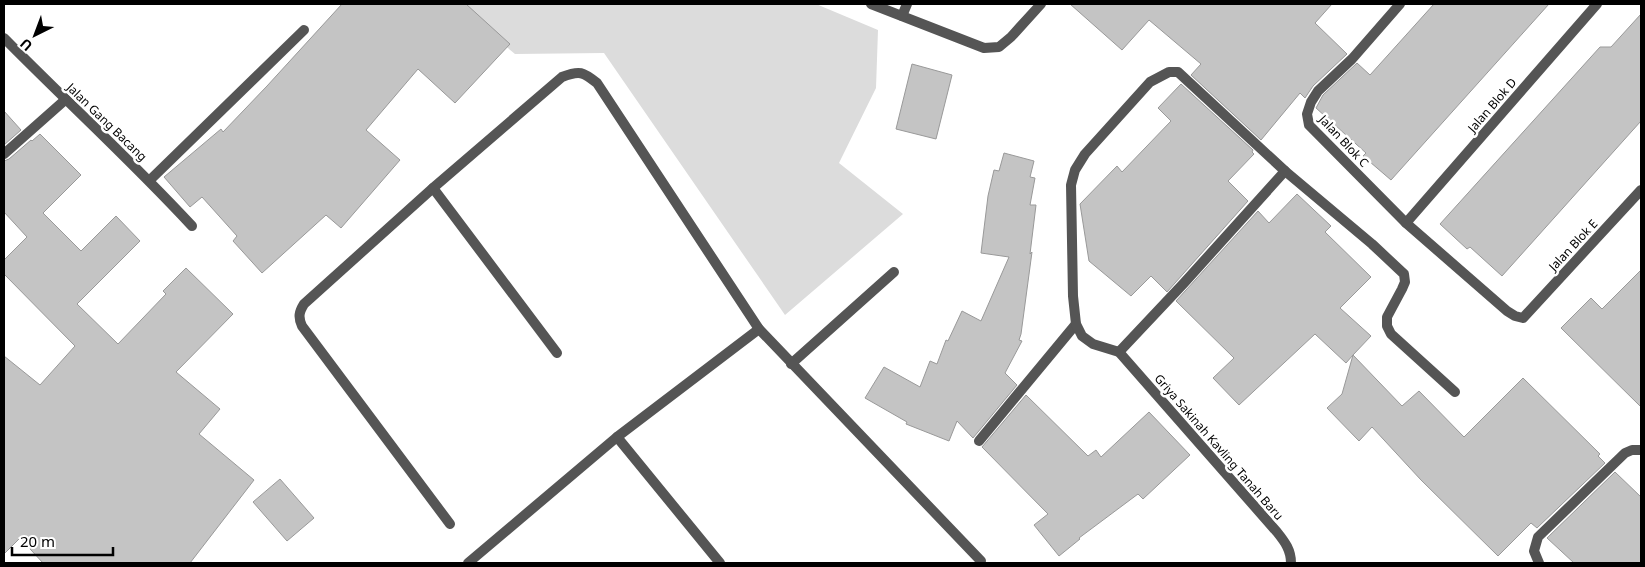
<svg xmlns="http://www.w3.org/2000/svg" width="1645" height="567" font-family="'Noto Sans',sans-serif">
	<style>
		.green { fill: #dcdcdc }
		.building { fill: #c4c4c4; stroke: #999 }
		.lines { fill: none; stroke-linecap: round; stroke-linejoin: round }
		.lane { stroke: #555; stroke-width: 10 }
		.street { stroke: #555; stroke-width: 10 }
		.labels { text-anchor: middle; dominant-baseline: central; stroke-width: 5; stroke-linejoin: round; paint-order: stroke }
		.street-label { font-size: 12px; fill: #000; stroke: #fff }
	</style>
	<rect width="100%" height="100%" fill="#fff"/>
	<polygon class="green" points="455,4 816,4 878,30 876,88 839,163 903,214 785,315 604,53 515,54"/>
	<g class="building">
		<polygon points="342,4 466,4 510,44 455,103 418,69 366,130 400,160 341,228 326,215 262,273 233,241 237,236 202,197 190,207 164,177 221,129 223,132 267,86"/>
		<polygon points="1070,4 1332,4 1315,23 1347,54 1313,86 1305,98 1300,93 1261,140 1191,75 1201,64 1149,20 1122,50"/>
		<polygon points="1434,4 1549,4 1391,180 1363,156 1366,153 1316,108 1323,95 1357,63 1370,75"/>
		<polygon points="1641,14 1641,121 1502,276 1470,247 1467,249 1440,224 1600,47 1611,47"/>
		<polygon points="912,64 952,75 936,139 896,129"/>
		<polygon points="1181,84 1253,150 1252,152 1254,154 1228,181 1248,201 1167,292 1151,276 1131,296 1089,261 1080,204 1117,166 1122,172 1171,121 1158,108"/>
		<polygon points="4,111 21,130 4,145"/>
		<polygon points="40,134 81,175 43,213 81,251 116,216 140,241 77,304 118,344 166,294 163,291 186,268 233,314 176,372 220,409 199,434 254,480 190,563 43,563 20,538 4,554 4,356 40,385 75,346 4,274 4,260 27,237 4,212 4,161 9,159 31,140 32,141"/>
		<polygon points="1004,153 1034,161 1030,177 1035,178 1030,205 1036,205 1030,254 1032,252 1021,334 1019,340 1022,341 1005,373 1017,385 973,438 957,421 949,441 906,424 907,422 865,398 884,367 920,387 930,361 937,364 946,340 948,341 962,311 981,321 1009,257 981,253 988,196 994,170 999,171"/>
		<polygon points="1297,194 1331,226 1325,232 1371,277 1340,308 1371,336 1353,355 1402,406 1419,391 1464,437 1523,378 1600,454 1598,456 1605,463 1537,528 1531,523 1498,556 1421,480 1372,427 1359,441 1327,408 1342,394 1353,355 1346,363 1315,334 1239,405 1213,378 1234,358 1176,301 1258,211 1269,223"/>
		<polygon points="1641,270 1641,407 1561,328 1591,298 1602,309"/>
		<polygon points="1026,395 1088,456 1096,450 1101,457 1149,412 1190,455 1143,499 1138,494 1079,538 1080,539 1059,556 1034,525 1048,514 982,447"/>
		<polygon points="1615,472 1641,497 1641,563 1574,563 1547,538"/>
		<polygon points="280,479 314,518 287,541 253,502"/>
	</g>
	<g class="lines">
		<polyline class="lane" points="791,364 894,272"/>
		<g class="street">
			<polyline points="871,4 984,48 999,47 1011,37 1041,4"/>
			<polyline points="1400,4 1352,59 1318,91 1311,102 1307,114 1309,125 1406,223 1507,311 1515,316 1523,318 1641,190"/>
			<polyline points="902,16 907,4"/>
			<path d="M4 38C66 101 132 161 192 226"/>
			<polyline points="4,154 65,100"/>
			<polyline points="150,180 304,30"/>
			<polyline points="433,188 557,353"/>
			<polyline points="1406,223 1597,4"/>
			<polyline points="1119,352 1184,283 1285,171"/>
			<polyline points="617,437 720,563"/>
			<polyline points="979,441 1076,324"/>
			<path d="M450 524 302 326C298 317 299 312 304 304L433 188 562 77C580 70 583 72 597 83L759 329 981 561"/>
			<polyline points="468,563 617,437 759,329"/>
			<path d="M1291 563C1291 550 1285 542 1277 532L1119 352 1093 344 1082 336 1076 324 1073 296 1071 185 1075 170 1085 154 1150 82 1169 72H1178L1285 171 1372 244 1404 274 1405 282 1402 289 1387 317V326L1391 334 1455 392"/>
			<polyline points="1539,563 1534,551 1538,537 1625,453 1632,450 1641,450"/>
		</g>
	</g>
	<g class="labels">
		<g class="street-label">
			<text transform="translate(1492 105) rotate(-49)">Jalan Blok D</text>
			<text transform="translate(107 122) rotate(44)">Jalan Gang Bacang</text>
			<text transform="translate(1344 141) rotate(47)">Jalan Blok C</text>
			<text transform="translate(1573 245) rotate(-47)">Jalan Blok E</text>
			<text transform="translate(1219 447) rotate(49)">Griya Sakinah Kavling Tanah Baru</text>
		</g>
	</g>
	<rect width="1645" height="567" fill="none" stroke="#000000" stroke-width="10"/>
	<g transform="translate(35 35) rotate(222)" stroke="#ffffff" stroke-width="4" paint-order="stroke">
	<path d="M0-4L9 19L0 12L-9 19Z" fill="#000000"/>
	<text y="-8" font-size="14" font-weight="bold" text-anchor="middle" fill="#000000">U</text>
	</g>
	<path d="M12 547v8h101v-8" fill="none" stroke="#000000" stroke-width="2.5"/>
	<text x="20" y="547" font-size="15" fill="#000000" stroke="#ffffff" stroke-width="4" paint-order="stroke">20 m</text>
</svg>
